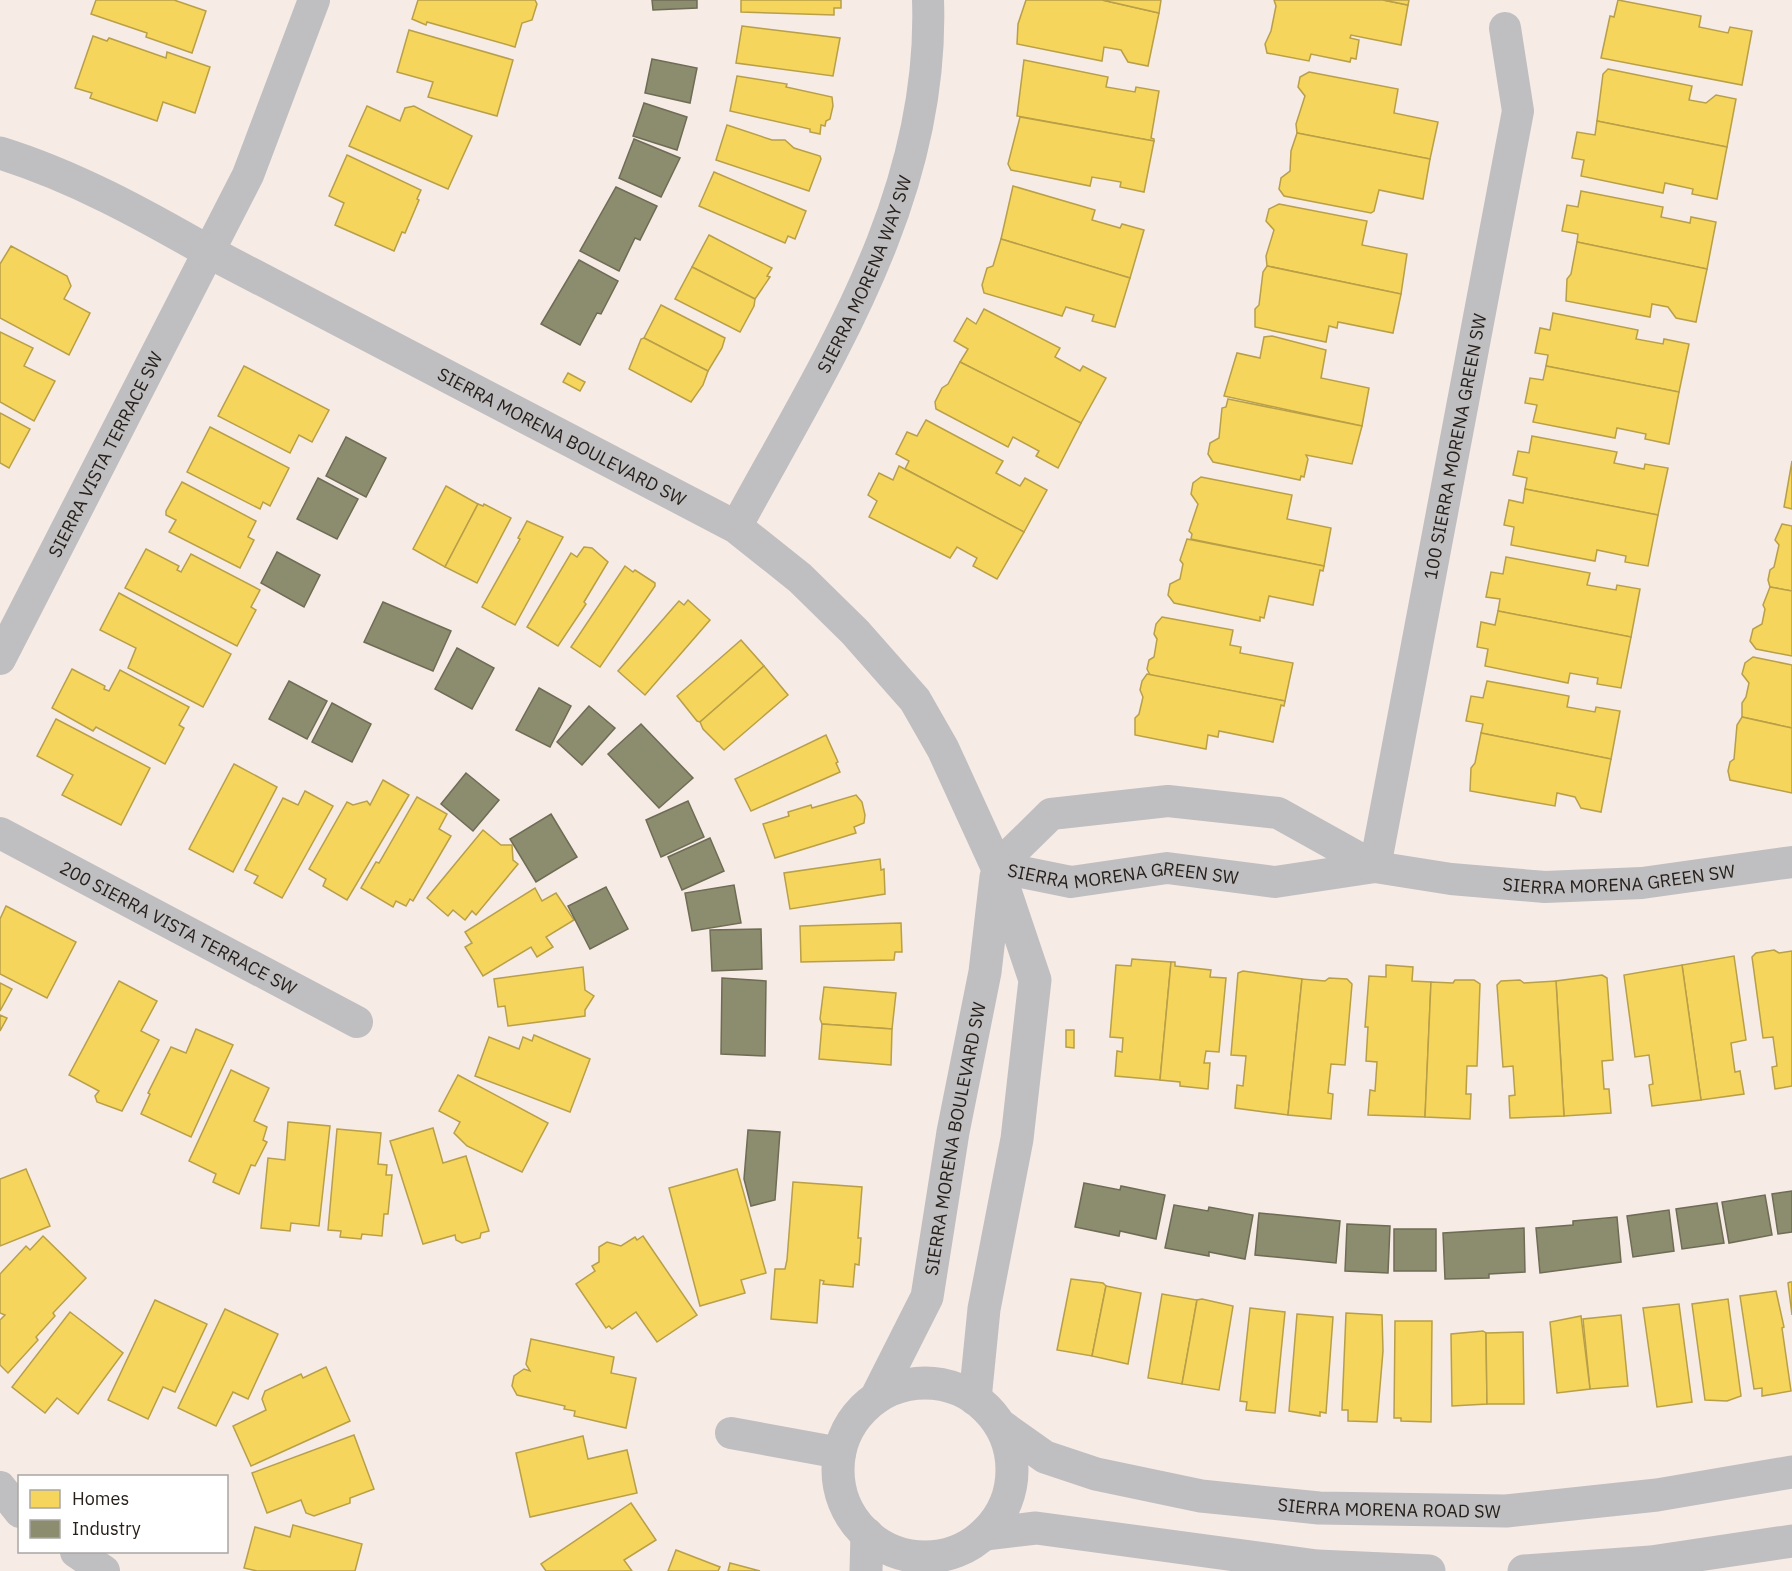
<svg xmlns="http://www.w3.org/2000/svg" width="1792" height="1571" font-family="'IBM Plex Sans',sans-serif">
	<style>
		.homes { fill: #f6d55c; stroke: #b89f48; stroke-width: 1.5 }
		.industry { fill: #8c8c6e; stroke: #6e6c55; stroke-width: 1.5 }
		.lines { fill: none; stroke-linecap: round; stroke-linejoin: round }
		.minor { stroke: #bfbec0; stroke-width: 32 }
		.tertiary { stroke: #bfbec0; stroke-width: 33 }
		.labels { text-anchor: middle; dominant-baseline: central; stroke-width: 6; stroke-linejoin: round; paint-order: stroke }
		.street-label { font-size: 18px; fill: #28201a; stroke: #fff }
	</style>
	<rect width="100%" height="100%" fill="#f6ebe5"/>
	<g class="homes">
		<polygon points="96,0 174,0 206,11 192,53 146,37 147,33 91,14"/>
		<polygon points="418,0 535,0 537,4 532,20 522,23 515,47 427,22 426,25 412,19"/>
		<polygon points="741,0 841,0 841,8 834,8 834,15 741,12"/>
		<polygon points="1026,0 1102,0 1159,13 1148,66 1128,62 1121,50 1104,47 1102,61 1017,44 1018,24"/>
		<polygon points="1102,0 1161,0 1159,13"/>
		<polygon points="1274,0 1383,0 1408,5 1401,45 1351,35 1350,38 1359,40 1356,59 1351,58 1350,62 1311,54 1309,61 1267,53 1265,44 1271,31 1276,6"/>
		<polygon points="1383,0 1409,0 1408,5"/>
		<polygon points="1618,0 1701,16 1699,27 1728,33 1730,27 1752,31 1742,85 1601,58 1610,16 1614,17"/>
		<polygon points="742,26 840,38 833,76 736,63"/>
		<polygon points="409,30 513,60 497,116 428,97 433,82 397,72"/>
		<polygon points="93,36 107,41 109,38 166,58 167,52 210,67 195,113 163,102 157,121 90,98 92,93 75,88"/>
		<polygon points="1024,60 1108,77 1106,87 1135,92 1136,87 1159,91 1151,138 1154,139 1154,141 1017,116"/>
		<polygon points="1608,69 1692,86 1689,100 1706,103 1716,95 1736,99 1727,147 1597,121 1603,74"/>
		<polygon points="1309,72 1398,89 1394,113 1438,122 1430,159 1297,133 1296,124 1305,96 1298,87 1300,77"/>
		<polygon points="737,76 787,84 786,87 832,97 833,106 830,119 826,121 825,126 821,125 820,134 810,132 810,129 730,111"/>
		<polygon points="367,106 400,121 405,108 414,106 472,136 448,189 349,146"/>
		<polygon points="1020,117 1154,141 1144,192 1120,187 1121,182 1092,177 1090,186 1011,170 1008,164"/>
		<polygon points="1597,121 1727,147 1717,199 1692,194 1693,189 1665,183 1663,193 1581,176 1584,160 1572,158 1577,132 1595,135"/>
		<polygon points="727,125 772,140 785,140 794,148 820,156 821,159 809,191 716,160"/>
		<polygon points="1297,133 1430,159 1423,199 1379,190 1374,211 1371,213 1284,196 1279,189 1281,178 1290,171 1291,151"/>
		<polygon points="347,155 421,190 417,199 419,200 405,233 402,232 394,251 335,225 344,203 329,196"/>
		<polygon points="714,172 806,211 795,239 788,236 785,243 699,206"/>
		<polygon points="1013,186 1095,210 1092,220 1120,228 1122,224 1144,230 1130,278 1001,239"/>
		<polygon points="1581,191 1663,207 1661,217 1690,223 1691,217 1716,222 1707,269 1577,242 1578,234 1562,231 1567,205 1578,207"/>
		<polygon points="1279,204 1367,221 1362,245 1407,254 1401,294 1267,266 1266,256 1274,230 1266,221 1269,209"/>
		<polygon points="709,235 772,268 767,276 770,277 755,299 692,267"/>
		<polygon points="1001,239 1130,278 1115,327 1092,321 1094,315 1066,307 1062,316 984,293 982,285 987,268 993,266"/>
		<polygon points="1577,242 1707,269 1696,322 1676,318 1668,307 1652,304 1650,317 1566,301 1567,279 1571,274"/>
		<polygon points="11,246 67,276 71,286 64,299 90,313 69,355 0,318 0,264"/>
		<polygon points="1267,266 1401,294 1393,333 1338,322 1337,328 1329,326 1326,342 1255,327 1255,309 1259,305 1263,272"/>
		<polygon points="692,267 755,299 754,306 740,332 675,299"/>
		<polygon points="661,305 725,338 722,348 708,371 644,338"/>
		<polygon points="984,309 1060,348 1055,357 1080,371 1083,366 1106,378 1081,423 960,362 968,349 954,341 967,318 976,324"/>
		<polygon points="1553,313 1638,330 1636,339 1663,344 1664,339 1689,344 1679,392 1546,366 1548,355 1535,353 1540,328 1550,330"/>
		<polygon points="0,332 33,348 24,366 55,381 34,421 0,402"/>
		<polygon points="1272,336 1326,350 1321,378 1369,388 1362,426 1224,396 1237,353 1260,358 1264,337"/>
		<polygon points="644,338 708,371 703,385 691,402 629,369 641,339"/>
		<polygon points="960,362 1081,423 1058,468 1036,456 1039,451 1013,437 1008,447 936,409 935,402 942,388 948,384"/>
		<polygon points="244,366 329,410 312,442 299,435 290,453 218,416"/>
		<polygon points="1546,366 1679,392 1669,444 1645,439 1646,434 1617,428 1615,438 1533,422 1537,405 1525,403 1530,378 1543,380"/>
		<polygon points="568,373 585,382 580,391 563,382"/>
		<polygon points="1228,399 1362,426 1352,464 1306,455 1308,459 1304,477 1301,476 1300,480 1213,462 1208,454 1210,443 1219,438 1222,408 1226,407"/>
		<polygon points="0,413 30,429 9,468 0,463"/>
		<polygon points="926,420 1003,461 996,473 1020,486 1025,478 1047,490 1024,532 905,469 909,461 896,454 907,432 917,436"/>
		<polygon points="210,427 289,468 270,506 263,502 260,509 187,472"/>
		<polygon points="1532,436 1617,452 1614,463 1644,469 1645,464 1668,468 1658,515 1525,489 1527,478 1513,475 1518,451 1529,453"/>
		<polygon points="1792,461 1792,509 1784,507"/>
		<polygon points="899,466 1024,532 997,579 973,566 977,558 957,547 950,558 869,517 877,501 868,495 879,473 893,480"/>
		<polygon points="1201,477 1292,495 1287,519 1331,528 1324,566 1191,539 1192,534 1189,531 1198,504 1191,494 1193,483"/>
		<polygon points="182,482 256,521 248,537 254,540 240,568 169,532 176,520 166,515 166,511"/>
		<polygon points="446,486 478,504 445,567 413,549"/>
		<polygon points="1525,489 1658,515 1648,566 1625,562 1626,556 1597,550 1595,561 1511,545 1514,527 1504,525 1509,500 1523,503"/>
		<polygon points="478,504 483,506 484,504 511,518 477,583 445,567"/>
		<polygon points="527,521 563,537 515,625 482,607 520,539 518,538"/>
		<polygon points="1782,524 1792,526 1792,591 1770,587 1768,580 1770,570 1774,567 1779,545 1775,540"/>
		<polygon points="1187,539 1324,566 1323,571 1320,570 1313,605 1269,596 1264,618 1260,617 1260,621 1174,603 1168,595 1170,584 1180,579 1183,564 1180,560"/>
		<polygon points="584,547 592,548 608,562 584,602 586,604 558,646 527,627 571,553 577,557"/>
		<polygon points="146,549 179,566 177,570 181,572 191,554 260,590 251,607 256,610 237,646 125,588"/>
		<polygon points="1506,557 1590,573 1587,585 1616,590 1617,585 1640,589 1631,637 1498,611 1500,599 1486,597 1491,572 1503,574"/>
		<polygon points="625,566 633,572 635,570 655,583 655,586 600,667 571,647"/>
		<polygon points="1770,587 1792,591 1792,656 1756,649 1750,641 1753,629 1762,624 1765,609 1763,605"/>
		<polygon points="119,593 231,654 203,707 128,668 136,648 100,630"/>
		<polygon points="688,600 710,620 645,695 618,671 679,601 684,605"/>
		<polygon points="1498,611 1631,637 1621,688 1597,684 1598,678 1570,673 1568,683 1485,666 1488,649 1477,647 1481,622 1495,625"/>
		<polygon points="1162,617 1233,630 1230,645 1241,647 1240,653 1293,663 1285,701 1150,675 1147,669 1149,660 1154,657 1157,639 1154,634 1156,624"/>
		<polygon points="741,640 764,666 700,722 697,721 677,696"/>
		<polygon points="1753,657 1792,665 1792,728 1742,717 1742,703 1746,697 1749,683 1742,674 1745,663"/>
		<polygon points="764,666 788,695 724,750 703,729 700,722"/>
		<polygon points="72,669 105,686 104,689 109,691 120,670 189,707 179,725 184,728 165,764 96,727 93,731 52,708"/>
		<polygon points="1147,674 1285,701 1284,706 1281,705 1273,742 1219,731 1218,737 1208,735 1206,749 1135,735 1135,718 1139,714 1143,697 1140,690 1142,681"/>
		<polygon points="1487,681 1569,696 1567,707 1595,712 1596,707 1620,711 1611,759 1481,733 1483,724 1466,721 1471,696 1483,698"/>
		<polygon points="1742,717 1792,728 1792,793 1730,780 1728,771 1730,762 1734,759 1737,725"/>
		<polygon points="56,719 150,768 121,825 62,795 73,775 37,756"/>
		<polygon points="1481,733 1611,759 1601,812 1581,808 1575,797 1557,793 1555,806 1470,791 1471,768 1475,763"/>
		<polygon points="826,735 838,762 836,763 840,772 751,811 735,779"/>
		<polygon points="234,764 277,787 233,872 189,849"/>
		<polygon points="383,780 409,795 347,900 323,886 326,879 309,869 347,802 353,805 367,801 370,805"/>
		<polygon points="305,791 333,806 282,898 254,883 258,876 245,870 283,798 298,805"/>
		<polygon points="856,795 862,802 865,815 864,823 854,827 856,833 775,858 763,824 789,816 788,812 811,805 812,808"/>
		<polygon points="417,797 447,814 439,829 451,836 413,901 410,899 406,906 396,901 393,907 361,888 376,862 379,863"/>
		<polygon points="483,830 501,845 512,845 513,860 518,864 476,915 472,911 465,920 453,910 448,916 427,898"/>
		<polygon points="880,859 881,870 884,869 885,894 790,909 784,873"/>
		<polygon points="535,888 542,901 556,893 574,920 546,937 553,947 537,957 531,947 483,976 465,947 472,943 465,932"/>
		<polygon points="6,906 76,942 47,998 0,974 0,919"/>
		<polygon points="901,923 902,952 895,952 894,960 801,962 800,926"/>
		<polygon points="1774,950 1779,953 1792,951 1792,1086 1775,1089 1772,1067 1777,1066 1773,1037 1763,1038 1752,957 1756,953"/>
		<polygon points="1734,956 1746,1040 1731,1043 1735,1072 1740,1071 1744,1094 1701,1100 1682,965"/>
		<polygon points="1132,959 1171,962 1160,1080 1115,1076 1117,1051 1122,1052 1123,1038 1110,1037 1116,965 1131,966"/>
		<polygon points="1171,962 1175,962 1175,966 1211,970 1210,977 1226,978 1219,1052 1206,1051 1204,1063 1210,1063 1208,1089 1180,1086 1180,1082 1160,1080"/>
		<polygon points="1386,965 1413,967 1412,981 1431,982 1425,1117 1368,1115 1370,1090 1375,1091 1377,1062 1366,1061 1368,1027 1365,1027 1369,976 1386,977"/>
		<polygon points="1682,965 1701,1100 1652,1106 1649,1085 1653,1084 1649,1055 1635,1057 1624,975"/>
		<polygon points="583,967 585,990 594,996 585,1010 585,1016 508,1026 505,1006 498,1007 494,979"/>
		<polygon points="1243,971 1302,979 1288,1115 1235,1108 1237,1085 1243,1086 1246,1056 1231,1055 1238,973"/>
		<polygon points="1602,975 1607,978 1613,1060 1602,1061 1604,1089 1609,1089 1611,1113 1564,1116 1556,981"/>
		<polygon points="1329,978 1347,979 1352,984 1345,1065 1331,1064 1328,1093 1333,1094 1331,1119 1288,1115 1302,979 1325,981"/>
		<polygon points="1455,980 1474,980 1480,984 1477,1066 1467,1066 1466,1094 1471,1094 1470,1119 1425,1117 1431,982 1453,983"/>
		<polygon points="1520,980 1524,983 1556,981 1564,1116 1510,1118 1509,1096 1515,1095 1513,1066 1503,1067 1497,985 1501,981"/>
		<polygon points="119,981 157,1001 141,1031 159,1040 122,1111 97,1102 95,1096 99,1091 69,1075"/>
		<polygon points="0,983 12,989 0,1011"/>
		<polygon points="824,987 896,993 892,1029 822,1024 820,1019"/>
		<polygon points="0,1015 7,1018 0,1031"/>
		<polygon points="822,1024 892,1029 891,1065 819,1059"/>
		<polygon points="196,1029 233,1045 191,1137 141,1114 150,1094 148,1093 171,1047 186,1053"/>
		<polygon points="1066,1030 1074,1030 1074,1048 1066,1047"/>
		<polygon points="534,1035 590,1059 570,1112 475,1076 489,1037 519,1049 523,1037 532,1041"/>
		<polygon points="231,1070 269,1088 254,1121 267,1127 263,1140 267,1142 255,1166 251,1165 239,1194 213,1182 216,1174 189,1161"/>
		<polygon points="458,1075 548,1123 522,1172 467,1146 454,1133 460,1122 439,1111"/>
		<polygon points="288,1122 330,1126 319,1226 291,1223 290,1231 261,1228 268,1158 285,1160"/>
		<polygon points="433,1128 443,1163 466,1156 489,1231 481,1233 480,1238 462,1243 456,1240 455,1235 423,1244 390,1141"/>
		<polygon points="337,1129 381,1133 378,1164 387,1165 386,1175 392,1175 388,1214 384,1214 382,1236 362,1234 361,1239 340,1237 341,1231 328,1230"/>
		<polygon points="26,1169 50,1226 0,1246 0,1179"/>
		<polygon points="737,1169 766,1273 741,1280 745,1293 700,1306 669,1188"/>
		<polygon points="793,1182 862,1187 858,1238 861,1238 859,1265 855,1264 853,1287 823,1284 824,1281 820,1280 817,1323 771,1319 775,1269 785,1269 787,1260"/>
		<polygon points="43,1236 86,1278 53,1313 55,1316 36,1337 38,1340 8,1373 0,1365 0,1320 5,1315 0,1313 0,1274 26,1246 30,1250"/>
		<polygon points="643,1236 697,1315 657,1342 636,1312 612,1329 609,1326 606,1328 576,1284 595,1271 592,1266 599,1262 599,1247 607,1242 621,1246 635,1237 637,1240"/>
		<polygon points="1071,1279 1103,1283 1106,1286 1092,1356 1057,1350"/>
		<polygon points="1790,1282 1792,1282 1792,1315 1788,1283"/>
		<polygon points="1106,1286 1141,1293 1128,1364 1092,1356"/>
		<polygon points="1776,1291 1784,1327 1782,1328 1791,1391 1762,1396 1762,1388 1754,1389 1740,1296"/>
		<polygon points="1162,1294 1197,1300 1182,1384 1148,1378"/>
		<polygon points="1202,1299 1233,1306 1219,1390 1182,1384 1197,1300"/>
		<polygon points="1728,1299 1741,1396 1727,1401 1705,1400 1692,1304"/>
		<polygon points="155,1300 207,1324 175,1392 163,1387 148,1419 108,1400"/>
		<polygon points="1679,1304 1692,1402 1657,1407 1643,1308"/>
		<polygon points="1250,1308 1285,1312 1275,1413 1246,1410 1247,1402 1240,1401"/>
		<polygon points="225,1309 278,1334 248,1399 233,1392 216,1426 178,1408"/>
		<polygon points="70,1312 123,1353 78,1414 57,1398 45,1413 12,1387"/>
		<polygon points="1346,1313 1382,1315 1383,1351 1377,1422 1348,1421 1348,1410 1342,1410"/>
		<polygon points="1297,1314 1333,1317 1326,1413 1320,1412 1320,1416 1289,1411"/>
		<polygon points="1621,1315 1628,1386 1590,1389 1583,1319"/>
		<polygon points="1581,1316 1590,1389 1557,1393 1550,1322"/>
		<polygon points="1395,1321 1432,1321 1431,1422 1401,1421 1401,1418 1394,1418"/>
		<polygon points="1483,1331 1486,1333 1487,1404 1452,1406 1451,1334"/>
		<polygon points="1523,1332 1524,1404 1487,1404 1486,1333"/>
		<polygon points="531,1339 614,1357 611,1373 636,1378 626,1428 574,1416 575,1411 564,1409 565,1406 517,1395 512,1386 514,1376 524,1369 530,1371 526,1364"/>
		<polygon points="326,1367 350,1421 251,1466 233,1426 266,1410 262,1399 265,1391 301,1374 303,1378"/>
		<polygon points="354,1435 374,1489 350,1498 350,1503 314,1516 306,1513 301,1500 267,1513 252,1473"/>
		<polygon points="583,1436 588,1459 627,1450 637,1493 530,1517 516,1453"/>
		<polygon points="631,1503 656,1540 624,1560 632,1571 546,1571 541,1564"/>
		<polygon points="293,1525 362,1544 355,1571 257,1571 244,1568 255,1527 290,1537"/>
		<polygon points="676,1550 720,1567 718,1571 668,1571"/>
		<polygon points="730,1563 760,1571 728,1571"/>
	</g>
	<g class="industry">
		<polygon points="652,0 697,0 697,8 653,10"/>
		<polygon points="652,59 697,68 690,103 645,93"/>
		<polygon points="644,103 687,117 677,150 633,136"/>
		<polygon points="634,139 680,158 661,197 619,178"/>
		<polygon points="616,187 657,206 640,240 635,238 619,271 580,251"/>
		<polygon points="579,260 618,281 601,314 597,313 580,345 541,324"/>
		<polygon points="346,437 386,458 366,497 326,476"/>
		<polygon points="318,478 358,499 337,539 297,519"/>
		<polygon points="277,552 320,575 304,607 261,583"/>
		<polygon points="383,602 451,631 433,671 364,642"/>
		<polygon points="457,648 494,668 472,709 435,689"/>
		<polygon points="289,681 327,701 307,739 269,719"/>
		<polygon points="539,688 571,706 550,747 516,730"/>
		<polygon points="332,703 371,724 352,762 312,742"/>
		<polygon points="589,706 615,728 582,765 557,742"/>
		<polygon points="641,724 693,778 659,808 608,754"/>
		<polygon points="466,773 499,800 473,831 441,804"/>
		<polygon points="688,801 704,837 661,857 646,820"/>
		<polygon points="551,814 577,857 536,882 510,839"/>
		<polygon points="710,838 724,871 682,890 668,857"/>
		<polygon points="734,885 741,923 692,931 685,893"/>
		<polygon points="606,887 628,929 590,949 568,906"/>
		<polygon points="761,929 762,969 712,971 710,930"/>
		<polygon points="722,978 766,981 765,1056 721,1054"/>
		<polygon points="748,1130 780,1132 775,1200 751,1206 744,1179"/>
		<polygon points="1084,1183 1120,1190 1121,1186 1165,1195 1156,1239 1120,1231 1119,1236 1075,1227"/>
		<polygon points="1792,1191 1792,1232 1778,1234 1772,1194"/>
		<polygon points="1765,1195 1772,1235 1729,1243 1722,1202"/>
		<polygon points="1717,1203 1724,1243 1682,1249 1676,1209"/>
		<polygon points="1174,1205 1208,1211 1209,1207 1253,1215 1245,1259 1209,1252 1209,1256 1165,1248"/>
		<polygon points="1669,1210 1674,1251 1633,1257 1627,1216"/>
		<polygon points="1259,1213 1340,1221 1336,1263 1255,1255"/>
		<polygon points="1617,1217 1621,1262 1540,1273 1536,1228 1573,1225 1573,1221"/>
		<polygon points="1347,1224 1390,1226 1388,1273 1345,1271"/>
		<polygon points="1524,1228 1525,1272 1489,1274 1489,1278 1445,1279 1443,1233"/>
		<rect x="1394" y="1229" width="42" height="42"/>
	</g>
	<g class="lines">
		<g class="minor">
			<path id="s1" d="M736 527C826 361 935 198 928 0"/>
			<path id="s2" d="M0 659 248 175 314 0"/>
			<path id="s3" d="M0 833 357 1022"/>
			<path id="s4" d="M997 867 1071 882 1167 868 1275 882 1375 867 1451 879 1545 887 1642 883 1792 862"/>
			<polyline points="997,867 1051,814 1168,801 1278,813 1375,867"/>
			<path id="s5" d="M1375 867 1518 111 1505 28"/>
			<polyline points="731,1433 840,1453"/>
			<polyline points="0,1487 20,1512"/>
			<polyline points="76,1552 104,1571"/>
		</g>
		<g class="tertiary">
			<path id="s6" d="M0 153C74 176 143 214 209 252L736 527 800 578 855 632 915 700 943 749 997 867 1035 980 1017 1139 984 1309 975 1399"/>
			<circle cx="925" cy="1470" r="87"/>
			<path id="s7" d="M876 1398 927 1297 953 1132 985 972 996 877"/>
			<path id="s8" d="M1000 1425 1045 1457 1096 1474 1201 1496 1319 1508 1506 1511 1657 1495 1792 1472"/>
			<polyline points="985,1534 1036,1528 1317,1566 1429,1571"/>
			<polyline points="866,1571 867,1534"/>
			<polyline points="1524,1571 1651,1562 1792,1541"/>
		</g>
	</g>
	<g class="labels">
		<g class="street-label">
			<text stroke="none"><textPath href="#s1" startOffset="284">SIERRA MORENA WAY SW</textPath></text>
			<text stroke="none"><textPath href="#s6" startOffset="630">SIERRA MORENA BOULEVARD SW</textPath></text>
			<text stroke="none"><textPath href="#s5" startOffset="428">100 SIERRA MORENA GREEN SW</textPath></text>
			<text stroke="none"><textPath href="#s2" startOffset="230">SIERRA VISTA TERRACE SW</textPath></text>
			<text stroke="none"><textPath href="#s4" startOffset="128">SIERRA MORENA GREEN SW</textPath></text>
			<text stroke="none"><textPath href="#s4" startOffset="628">SIERRA MORENA GREEN SW</textPath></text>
			<text stroke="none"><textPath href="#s3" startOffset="202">200 SIERRA VISTA TERRACE SW</textPath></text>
			<text stroke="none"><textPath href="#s7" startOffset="274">SIERRA MORENA BOULEVARD SW</textPath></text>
			<text stroke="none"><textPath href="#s8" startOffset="405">SIERRA MORENA ROAD SW</textPath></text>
		</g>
	</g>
	<rect x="18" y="1475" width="210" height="78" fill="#ffffff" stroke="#a9a6a3" stroke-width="1.5"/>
	<rect x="30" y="1490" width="30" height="18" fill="#f6d55c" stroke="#a9a6a3" stroke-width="1.5"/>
	<text x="72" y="1505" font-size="18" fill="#28201a">Homes</text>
	<rect x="30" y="1520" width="30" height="18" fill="#8c8c6e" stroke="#a9a6a3" stroke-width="1.5"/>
	<text x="72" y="1535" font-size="18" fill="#28201a">Industry</text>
</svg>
